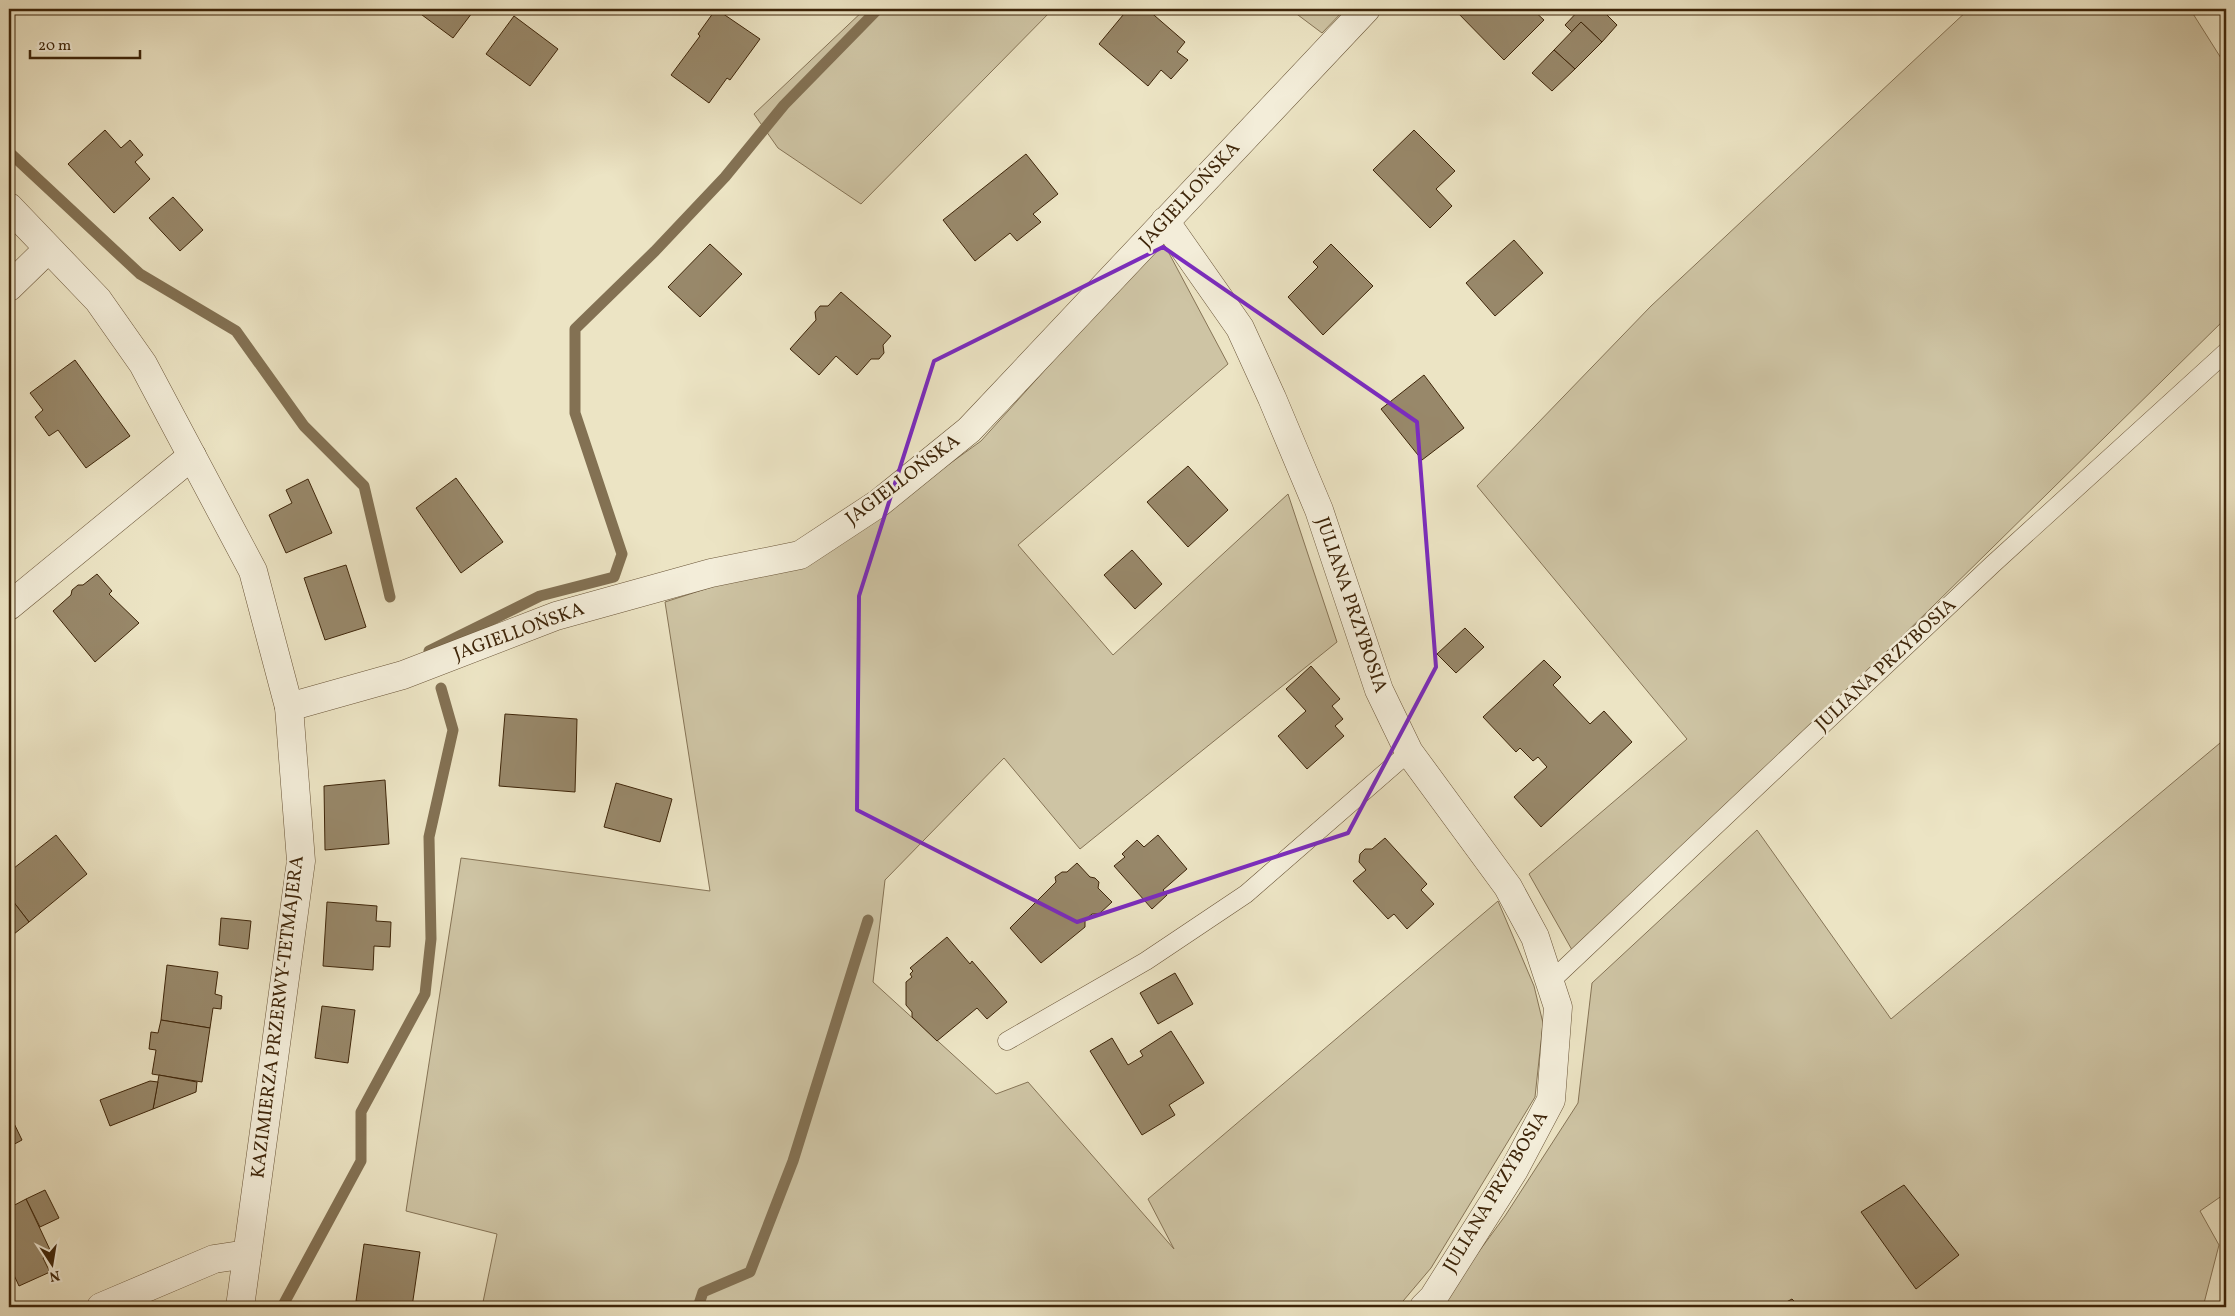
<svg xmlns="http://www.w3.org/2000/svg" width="2235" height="1316" font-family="Vollkorn,serif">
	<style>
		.green { fill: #cec4a4; stroke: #867456 }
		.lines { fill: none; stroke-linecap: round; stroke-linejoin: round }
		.stream { stroke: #837153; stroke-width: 11 }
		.building { fill: #98886a; stroke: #3e2509 }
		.service-casing { stroke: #6a5538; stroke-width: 19 }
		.minor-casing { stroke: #6a5538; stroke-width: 29 }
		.service { stroke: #f3edd9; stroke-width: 18 }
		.minor { stroke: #f3edd9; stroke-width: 28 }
		.marked { fill: none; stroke: #7b2cbf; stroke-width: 4; stroke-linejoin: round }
		.labels { text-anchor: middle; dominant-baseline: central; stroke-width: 5; stroke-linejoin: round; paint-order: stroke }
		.street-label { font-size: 19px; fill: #3e2509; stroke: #f3edd9 }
	</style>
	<rect width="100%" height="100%" fill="#ece4c4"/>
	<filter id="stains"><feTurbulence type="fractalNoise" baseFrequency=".004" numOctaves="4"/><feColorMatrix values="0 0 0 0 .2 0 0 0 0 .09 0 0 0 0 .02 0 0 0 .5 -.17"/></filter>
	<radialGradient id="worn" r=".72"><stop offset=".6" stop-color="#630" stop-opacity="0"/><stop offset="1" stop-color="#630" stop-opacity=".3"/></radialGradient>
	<g class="green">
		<polygon points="865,9 1053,9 861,204 778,148 754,114"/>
		<polygon points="1290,9 1345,9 1322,33"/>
		<polygon points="1969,9 2190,9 2226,66 2226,318 1576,957 1529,874 1687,739 1477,486 1651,306"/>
		<polygon points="1162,240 1228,364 1018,545 1113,655 1288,494 1337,642 1080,849 1004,758 885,880 873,982 996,1094 1028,1082 1174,1249 1148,1199 1498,901 1534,986 1543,1023 1535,1097 1431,1268 1398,1307 482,1307 497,1234 406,1211 461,858 710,891 665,602 724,583 811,564 981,441"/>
		<polygon points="2226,738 2226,1193 2200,1211 2219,1245 2203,1307 1438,1307 1505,1216 1578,1103 1592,983 1757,830 1891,1019"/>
	</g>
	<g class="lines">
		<g class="stream">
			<polyline points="9,152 140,274 236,331 304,426 364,486 390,597"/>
			<polyline points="429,651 540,596 614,577 622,554 575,413 575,329 655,251 725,177 784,105 878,9"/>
			<polyline points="282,1307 361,1161 361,1112 425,994 431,939 429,837 453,730 441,688"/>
			<polyline points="698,1307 703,1292 750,1272 793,1161 868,920"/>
		</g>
	</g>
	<g class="building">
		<polygon points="414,9 475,9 453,38"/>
		<polygon points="716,9 760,39 730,80 727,78 709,103 671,75 700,36 698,34"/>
		<polygon points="1128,9 1147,9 1185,42 1177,52 1188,60 1171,79 1161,70 1148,86 1099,44"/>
		<polygon points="1454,9 1532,9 1544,20 1504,60"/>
		<polygon points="1580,9 1601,9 1617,25 1602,42 1581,22 1572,32 1565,25"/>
		<polygon points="514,16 558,49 530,86 486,54"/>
		<polygon points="1581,22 1602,42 1575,69 1554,50"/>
		<polygon points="1554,50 1575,69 1552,91 1532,73"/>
		<polygon points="105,130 121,148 130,140 143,155 135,162 150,179 114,213 68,164"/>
		<polygon points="1414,130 1455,171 1436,189 1452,206 1430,228 1373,170"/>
		<polygon points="1026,154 1058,194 1033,214 1041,222 1017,241 1010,233 975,261 943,220"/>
		<polygon points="173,197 203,230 180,251 149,218"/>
		<polygon points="1514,240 1543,273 1495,316 1466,283"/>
		<polygon points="710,244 742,274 700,317 668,287"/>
		<polygon points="1331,244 1373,286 1323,335 1288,297 1318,267 1313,262"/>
		<polygon points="841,292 891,336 883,345 884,353 879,359 871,359 857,375 836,356 819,375 790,349 816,320 815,312 820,306 828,306"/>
		<polygon points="75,360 130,436 86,468 58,430 49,436 35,417 43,410 30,393"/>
		<polygon points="1424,375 1464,428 1422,460 1381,409"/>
		<polygon points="1188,466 1228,510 1188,547 1147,502"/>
		<polygon points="456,478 503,542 461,573 416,508"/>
		<polygon points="308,479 332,533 286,553 269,515 292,503 286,490"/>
		<polygon points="1132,550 1162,584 1135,609 1104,575"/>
		<polygon points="346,565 366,627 325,640 304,578"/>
		<polygon points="97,574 112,591 109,594 139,623 95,662 53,611 71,595 72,590 78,585 83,585"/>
		<polygon points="1465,628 1484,647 1456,673 1437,654"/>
		<polygon points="1544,660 1561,677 1553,685 1590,724 1604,711 1632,742 1541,827 1514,797 1547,767 1538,757 1533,761 1520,748 1516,752 1483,717"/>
		<polygon points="1311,666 1340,699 1332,706 1343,719 1335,726 1344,736 1307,769 1278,736 1306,711 1286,689"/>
		<polygon points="505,714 577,719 575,792 499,786"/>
		<polygon points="385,780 389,844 325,850 324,786"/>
		<polygon points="616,783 672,799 660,842 604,827"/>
		<polygon points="56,835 87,874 29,922 9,896 9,872"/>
		<polygon points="1158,835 1187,869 1163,890 1167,895 1152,909 1114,866 1125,857 1122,854 1137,840 1144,847"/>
		<polygon points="1385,838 1427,884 1421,890 1434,904 1407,929 1394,914 1388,919 1353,881 1366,870 1359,862 1360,854 1365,849 1372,849"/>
		<polygon points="1077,863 1090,877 1095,878 1099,882 1098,888 1112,902 1099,914 1092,914 1085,920 1085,927 1041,963 1010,928 1056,882 1055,877 1062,872 1067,872"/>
		<polygon points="9,896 29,922 9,938"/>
		<polygon points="327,902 377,906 376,921 391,922 390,947 374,946 373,970 323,966"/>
		<polygon points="221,918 251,921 248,949 219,945"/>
		<polygon points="947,937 970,964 972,961 1007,1002 987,1019 977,1008 937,1041 912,1017 912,1012 906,1005 906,982 912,977 910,974 913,971 910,968"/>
		<polygon points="167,965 218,972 215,994 222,996 221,1009 213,1008 210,1028 161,1020"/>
		<polygon points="1175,973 1193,1004 1158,1024 1140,993"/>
		<polygon points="322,1006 355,1010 348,1063 315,1058"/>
		<polygon points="161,1020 210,1028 202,1082 152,1074 156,1050 149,1049 151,1032 158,1033"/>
		<polygon points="1171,1031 1204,1083 1169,1105 1175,1115 1142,1135 1090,1051 1112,1038 1128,1065 1143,1056 1140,1051"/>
		<polygon points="159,1075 197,1082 196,1092 153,1109"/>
		<polygon points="150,1081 158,1082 153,1109 110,1126 100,1100"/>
		<polygon points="9,1113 22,1140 9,1147"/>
		<polygon points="1904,1185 1959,1255 1916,1289 1861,1212"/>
		<polygon points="45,1190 59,1218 40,1227 26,1199"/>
		<polygon points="26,1199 52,1254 43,1258 50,1272 19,1286 13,1273 9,1275 9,1208"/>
		<polygon points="364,1244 420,1252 412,1307 356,1301"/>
		<polygon points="1792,1299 1800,1307 1777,1307"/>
	</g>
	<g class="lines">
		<defs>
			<g id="service">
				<polyline points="1550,982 1993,564 2226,352"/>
				<polyline points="1007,1041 1146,961 1246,894 1409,752"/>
			</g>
			<g id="minor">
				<polyline points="9,207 98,300 143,364 253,571 289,707 301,861 240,1307"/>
				<polyline points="1165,221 1240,328 1272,398 1319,510 1379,690 1409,752 1508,887 1535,937 1558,1007 1551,1100 1514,1170 1433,1298 1424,1307"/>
				<polyline points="9,287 48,249"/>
				<polyline points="9,606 192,456"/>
				<polyline points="289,707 403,675 556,616 711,573 800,555 879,503 969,430 1366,9"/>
				<polyline points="101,1307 214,1259 247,1254"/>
			</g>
		</defs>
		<use href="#service" class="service-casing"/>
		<use href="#minor" class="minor-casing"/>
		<use href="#service" class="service"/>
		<use href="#minor" class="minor"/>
	</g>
	<path class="marked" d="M1163 247 1417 422 1436 667 1348 833 1077 922 857 810 859 596 934 361Z"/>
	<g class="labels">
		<g class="street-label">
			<text transform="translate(1190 195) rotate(-47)">JAGIELLOŃSKA</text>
			<text transform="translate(903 480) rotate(-37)">JAGIELLOŃSKA</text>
			<text transform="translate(1351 605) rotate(71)">JULIANA PRZYBOSIA</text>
			<text transform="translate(519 632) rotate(-20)">JAGIELLOŃSKA</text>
			<text transform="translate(1886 665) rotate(-43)">JULIANA PRZYBOSIA</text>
			<text transform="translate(278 1017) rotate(-83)">KAZIMIERZA PRZERWY-TETMAJERA</text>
			<text transform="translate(1496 1192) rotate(-59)">JULIANA PRZYBOSIA</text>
		</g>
	</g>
	<rect width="2235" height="1316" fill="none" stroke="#ece4c4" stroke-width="30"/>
	<rect x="10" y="10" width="2215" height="1296" fill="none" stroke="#3e2509" stroke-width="2.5"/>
	<rect x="15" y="15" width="2205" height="1286" fill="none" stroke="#3e2509"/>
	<g transform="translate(52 1264) rotate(168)" stroke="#f3edd9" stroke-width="4" paint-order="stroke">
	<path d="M0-4L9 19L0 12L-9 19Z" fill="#3e2509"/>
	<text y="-8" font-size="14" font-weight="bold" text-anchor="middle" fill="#3e2509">N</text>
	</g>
	<path d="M30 50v8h110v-8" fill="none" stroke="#3e2509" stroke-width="2.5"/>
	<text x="38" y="50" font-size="15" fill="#3e2509" stroke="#f3edd9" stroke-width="4" paint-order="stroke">20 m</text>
	<rect width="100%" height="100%" filter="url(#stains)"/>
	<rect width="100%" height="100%" fill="url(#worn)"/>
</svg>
